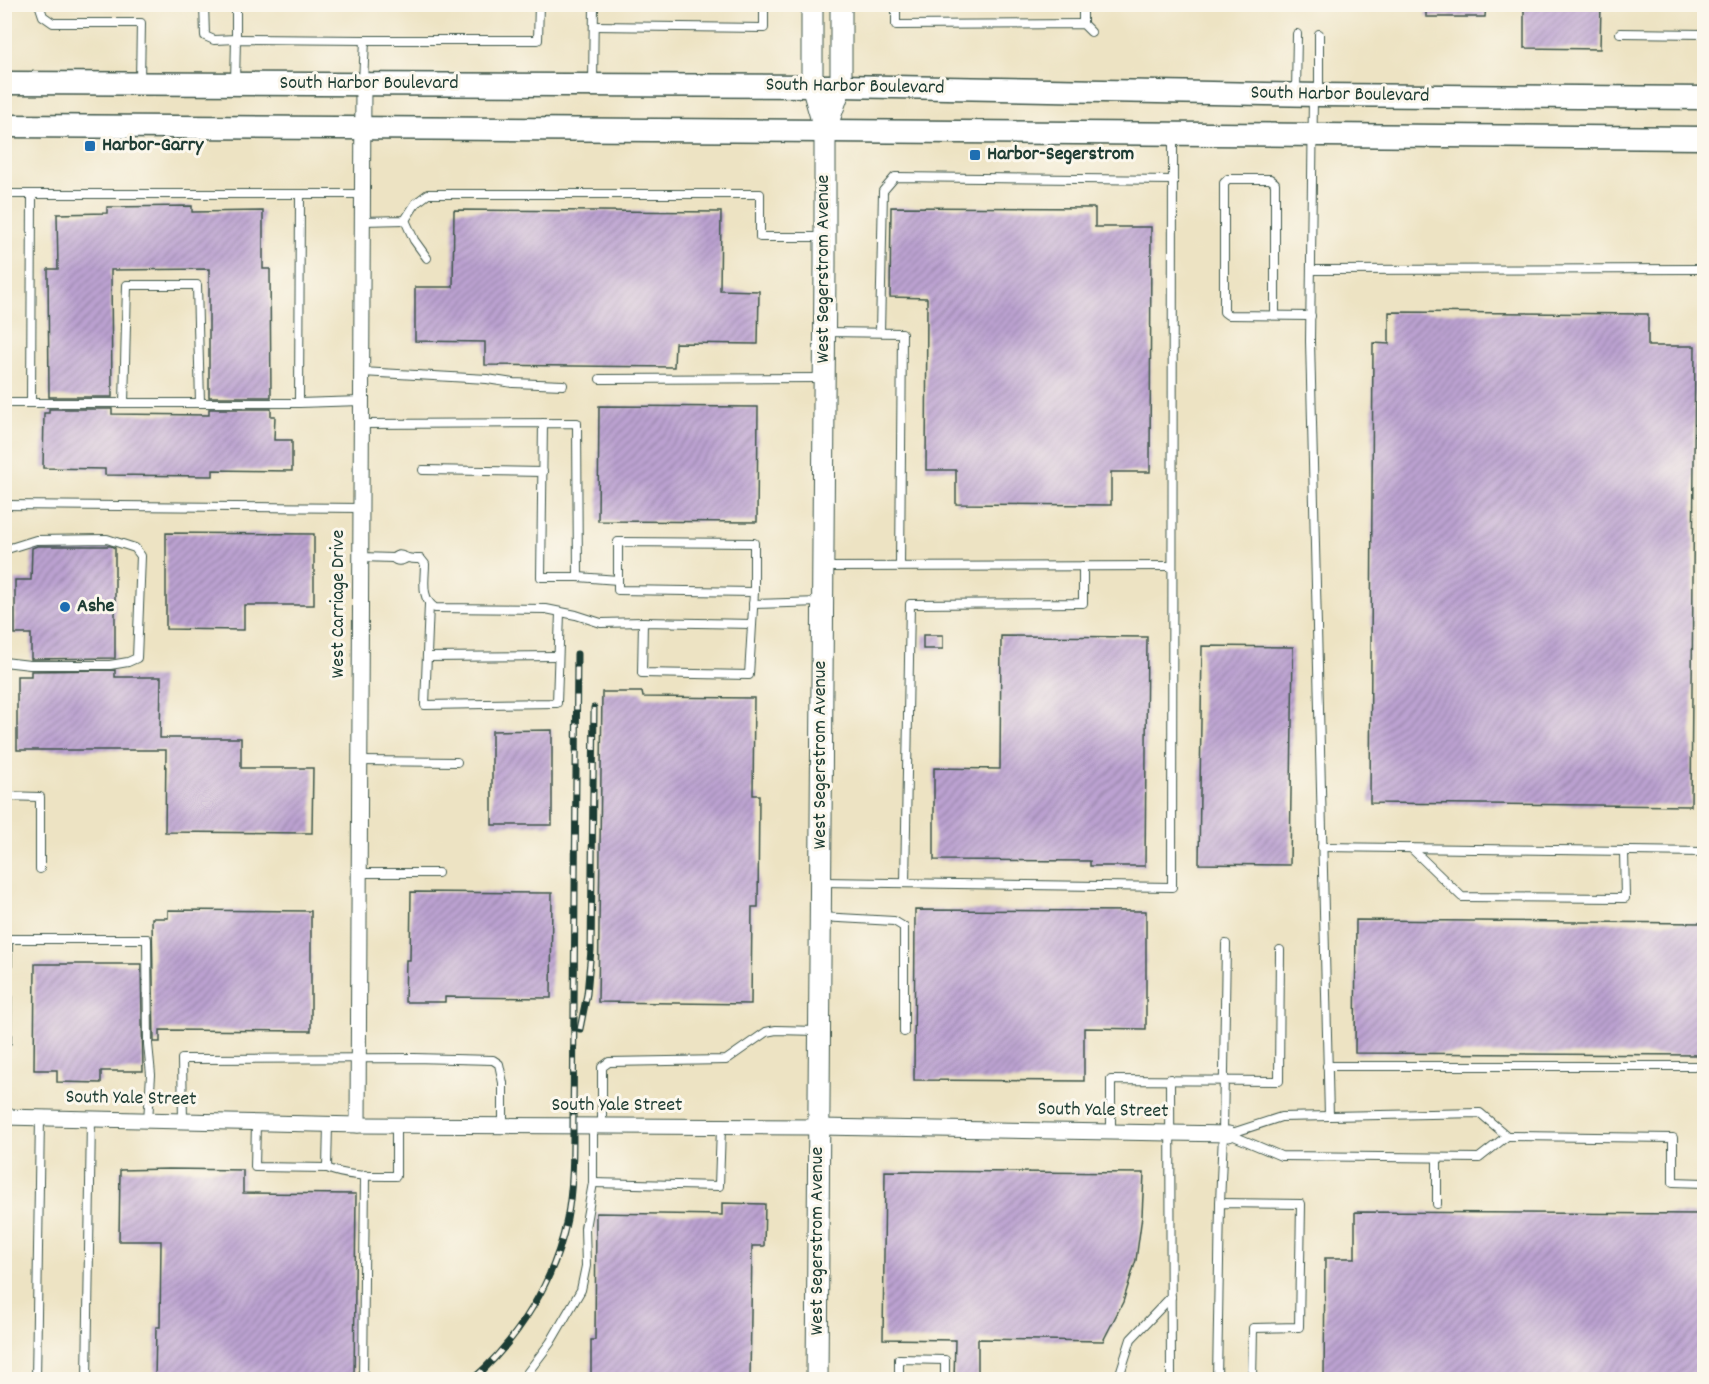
<svg xmlns="http://www.w3.org/2000/svg" width="1709" height="1384" font-family="Dekko,sans-serif">
	<style>
		.building { fill: url(#building-hatch) }
		.lines { fill: none; stroke-linecap: round; stroke-linejoin: round }
		.service-casing { stroke: #3e5649; stroke-width: 10 }
		.minor-casing { stroke: #3e5649; stroke-width: 17 }
		.secondary-casing { stroke: #3e5649; stroke-width: 23 }
		.primary-casing { stroke: #3e5649; stroke-width: 25 }
		.service { stroke: #fff; stroke-width: 8 }
		.minor { stroke: #fff; stroke-width: 15 }
		.secondary { stroke: #fff; stroke-width: 21 }
		.primary { stroke: #fff; stroke-width: 22 }
		.rail-casing { stroke: #1f3d34; stroke-width: 7 }
		.rail { stroke: #fbf7ec; stroke-width: 4.5; stroke-dasharray: 14; stroke-linecap: butt }
		.poi-dot { fill: #1f6fb2; stroke: #fbf7ec; stroke-width: 2 }
		.labels { text-anchor: middle; dominant-baseline: central; stroke-width: 6; stroke-linejoin: round; paint-order: stroke }
		.street-label { font-size: 20px; fill: #1f3d34; stroke: #fbf7ec }
		.poi-label { font-size: 20px; font-weight: bold; fill: #1f3d34; stroke: #fbf7ec; text-anchor: start }
	</style>
	<defs>
		<pattern id="building-hatch" width="6" height="6" patternUnits="userSpaceOnUse" patternTransform="scale(1.5)"><rect width="6" height="6" fill="#bca2d1"/><path d="M-1 1l2-2M0 6l6-6M5 7l2-2" fill="none" stroke="#9885aa"/></pattern>
	</defs>
	<rect width="100%" height="100%" fill="#fbf7ec"/>
	<filter id="ink" filterUnits="userSpaceOnUse"><feTurbulence type="fractalNoise" baseFrequency=".0167" numOctaves="2"/><feDisplacementMap in="SourceGraphic" scale="12" xChannelSelector="R" yChannelSelector="G"/><feConvolveMatrix kernelMatrix="1 2 1 2 8 2 1 2 1" color-interpolation-filters="sRGB"/></filter>
	<filter id="wash" filterUnits="userSpaceOnUse"><feTurbulence type="fractalNoise" baseFrequency=".008" numOctaves="4" result="noise"/><feDisplacementMap in="SourceGraphic" scale="24" xChannelSelector="R" yChannelSelector="G"/><feGaussianBlur stdDeviation="1.35" result="paint"/><feColorMatrix in="noise" values="0 0 0 0 0 0 0 0 0 0 0 0 0 0 0 0 0 1.4 0 .05"/><feComposite in="paint" operator="in"/></filter>
	<g filter="url(#wash)">
		<rect width="100%" height="100%" fill="#ede3c3"/>
		<g id="blocks">
			<g class="building">
				<polygon points="1426,4 1486,4 1485,17 1426,17"/>
				<polygon points="1524,4 1601,4 1600,49 1524,48"/>
				<polygon points="192,206 192,212 263,211 263,269 270,269 271,397 209,397 209,269 111,270 112,397 49,397 48,269 58,269 57,214 107,213 107,207"/>
				<polygon points="891,207 1095,208 1095,227 1151,227 1150,472 1111,472 1111,505 956,504 956,470 926,470 927,298 890,297"/>
				<polygon points="454,210 721,212 720,290 759,291 758,344 675,343 674,367 485,365 485,342 415,341 415,287 453,287"/>
				<polygon points="1389,312 1648,314 1648,346 1695,346 1691,806 1370,803 1373,343 1389,344"/>
				<polygon points="599,406 758,407 757,522 598,521"/>
				<polygon points="49,409 112,409 112,414 209,415 209,409 271,409 271,416 275,416 274,440 292,440 292,471 213,470 213,476 105,475 105,469 43,468 44,413 49,413"/>
				<polygon points="166,533 314,534 314,605 244,605 244,630 166,629"/>
				<polygon points="37,546 111,546 115,548 115,658 31,659 31,634 15,634 15,580 31,580 32,548"/>
				<rect x="923" y="635" width="20" height="14"/>
				<polygon points="1001,636 1147,637 1145,866 1090,866 1090,861 934,860 934,768 1000,769"/>
				<polygon points="1202,646 1293,647 1290,865 1199,864"/>
				<polygon points="115,670 115,677 161,677 160,738 241,738 241,768 313,768 312,833 165,832 166,750 17,750 17,676 31,676 31,671"/>
				<polygon points="602,692 642,692 643,697 754,698 753,795 759,795 758,907 752,907 751,1004 598,1002"/>
				<polygon points="552,730 552,825 492,825 492,731"/>
				<polygon points="411,892 552,893 551,998 445,997 445,1002 405,1002 406,960 410,960"/>
				<polygon points="168,910 311,911 311,1031 160,1030 160,1042 154,1042 152,918 168,918"/>
				<polygon points="915,910 1146,911 1146,1029 1084,1028 1084,1081 914,1080"/>
				<polygon points="1356,920 1704,923 1704,1055 1355,1053"/>
				<polygon points="35,964 141,964 143,1071 101,1071 101,1083 57,1082 57,1070 34,1070"/>
				<polygon points="169,1169 243,1170 243,1193 356,1194 354,1380 155,1380 156,1327 160,1327 161,1241 119,1241 120,1170"/>
				<polygon points="885,1171 1144,1173 1142,1216 1136,1260 1123,1302 1103,1341 978,1339 978,1380 954,1380 955,1340 883,1339"/>
				<polygon points="722,1203 765,1204 764,1246 752,1246 750,1380 591,1380 591,1340 595,1340 596,1213 722,1215"/>
				<polygon points="1355,1212 1704,1214 1704,1380 1324,1380 1325,1258 1355,1258"/>
			</g>
		</g>
	</g>
	<g filter="url(#ink)">
		<use href="#blocks" fill-opacity="0" stroke="#3e5649" stroke-width="1.5"/>
		<g class="lines">
			<defs>
				<g id="service">
					<polyline points="39,4 43,16 53,23 141,23 140,81"/>
					<polyline points="204,4 205,36 214,40 236,39 236,4"/>
					<polyline points="896,4 896,25 1083,24 1091,32"/>
					<polyline points="1083,24 1083,4"/>
					<polyline points="594,26 764,28 764,4"/>
					<polyline points="1620,33 1704,34"/>
					<polyline points="235,82 236,39 365,40"/>
					<polyline points="363,82 365,40 538,40 539,4"/>
					<polyline points="593,84 594,4"/>
					<polyline points="1296,92 1297,34"/>
					<polyline points="1319,94 1319,34"/>
					<polyline points="1313,98 1310,341 1329,1116"/>
					<polyline points="4,194 363,194"/>
					<polyline points="405,220 414,240 427,258"/>
					<polyline points="362,221 405,220 416,203 428,194 760,194 760,237 823,237"/>
					<polyline points="1311,270 1704,269"/>
					<polyline points="1275,315 1275,183 1270,179 1228,179 1224,183 1224,312 1228,315 1311,316"/>
					<polyline points="825,332 902,333 900,566"/>
					<polyline points="880,332 883,191 895,177 1173,180"/>
					<polyline points="362,372 487,379 513,383 563,385"/>
					<polyline points="600,379 822,378"/>
					<polyline points="4,403 299,403 361,401"/>
					<polyline points="31,403 32,194"/>
					<polyline points="124,403 127,285 197,285 200,403"/>
					<polyline points="299,403 300,194"/>
					<polyline points="361,424 577,423 578,577 541,577 543,423"/>
					<polyline points="423,470 543,472"/>
					<polyline points="4,505 361,508"/>
					<polyline points="4,550 36,540 107,539 135,548 141,556 137,658 128,662 110,665 30,665 4,662"/>
					<path d="M361 557 393 558C397 562 402 561 407 558"/>
					<path d="M393 558C399 553 402 556 408 558 411 559 417 559 421 559L425 564C425 579 420 598 435 608L546 609 576 615 601 623 643 622"/>
					<polyline points="826,567 1172,566"/>
					<polyline points="578,577 618,580"/>
					<polyline points="429,604 425,705 557,703 560,612"/>
					<polyline points="753,604 820,602"/>
					<polyline points="752,624 643,622 642,673 749,675 754,592 754,543 618,542 618,590 754,592"/>
					<polyline points="427,657 558,656"/>
					<polyline points="360,761 457,762"/>
					<polyline points="4,796 40,797 40,869"/>
					<polyline points="1322,847 1704,852"/>
					<polyline points="1411,848 1462,897 1625,898 1624,851"/>
					<polyline points="359,873 438,873"/>
					<polyline points="823,882 1172,887 1173,135"/>
					<polyline points="905,883 910,604 1083,603 1083,566"/>
					<polyline points="821,917 894,921 904,927 904,1032"/>
					<polyline points="4,939 147,939 148,1044 151,1075 148,1120"/>
					<polyline points="4,1042 7,1042 8,939"/>
					<polyline points="1327,1066 1704,1066"/>
					<polyline points="1170,1079 1171,1380"/>
					<polygon points="1480,1113 1507,1136 1479,1158 1281,1156 1229,1134 1281,1117"/>
					<polyline points="183,1121 182,1059 414,1058 493,1060 499,1064 503,1083 503,1126"/>
					<polyline points="256,1123 255,1167 327,1168"/>
					<path d="M328 1124 327 1168C346 1177 376 1176 396 1176V1125"/>
					<polyline points="602,1126 602,1067 609,1062 726,1060 766,1032 776,1030 817,1031"/>
					<polyline points="1111,1133 1111,1080 1279,1081 1280,950"/>
					<polyline points="1507,1136 1673,1138 1673,1182 1704,1183"/>
					<polyline points="593,1183 719,1186 721,1128"/>
					<polyline points="1220,1203 1223,1134 1226,944"/>
					<polyline points="1437,1204 1437,1158"/>
					<polyline points="36,1380 40,1118"/>
					<polyline points="87,1380 91,1119"/>
					<polyline points="363,1380 365,1175"/>
					<polyline points="522,1380 550,1343 581,1290 586,1266 585,1228 593,1183 593,1127"/>
					<polyline points="899,1380 899,1359 945,1360 945,1380"/>
					<polyline points="1118,1380 1131,1339 1171,1297"/>
					<polyline points="1217,1380 1220,1203 1301,1204 1299,1327 1253,1328 1252,1380"/>
				</g>
				<g id="minor">
					<polyline points="4,1117 358,1125 819,1127 1229,1134"/>
					<polyline points="358,1125 363,84"/>
				</g>
				<g id="secondary">
					<polyline points="812,4 812,86 825,131 825,264 817,1380"/>
					<polyline points="825,131 841,86 841,4"/>
				</g>
				<g id="primary">
					<polyline points="4,83 841,86 1319,95 1704,98"/>
					<polyline points="4,126 825,131 1704,138"/>
				</g>
			</defs>
			<use href="#service" class="service-casing"/>
			<use href="#minor" class="minor-casing"/>
			<use href="#secondary" class="secondary-casing"/>
			<use href="#primary" class="primary-casing"/>
			<use href="#service" class="service"/>
			<use href="#minor" class="minor"/>
			<use href="#secondary" class="secondary"/>
			<use href="#primary" class="primary"/>
			<defs>
				<g id="rail">
					<polyline points="580,1029 587,994 591,950 594,708"/>
					<path d="M472 1380C519 1339 555 1280 567 1219 573 1188 573 1157 573 1126L577 654"/>
				</g>
			</defs>
			<use href="#rail" class="rail-casing"/>
			<use href="#rail" class="rail"/>
		</g>
	</g>
	<g class="poi-dot">
		<rect x="84" y="140" width="12" height="12" rx="3"/>
		<rect x="969" y="149" width="12" height="12" rx="3"/>
		<circle cx="65" cy="607" r="6"/>
	</g>
	<g class="labels">
		<g class="street-label">
			<text x="369" y="84">South Harbor Boulevard</text>
			<text transform="translate(855 87) rotate(1)">South Harbor Boulevard</text>
			<text transform="translate(1340 95) rotate(1)">South Harbor Boulevard</text>
			<text transform="translate(824 269) rotate(-90)">West Segerstrom Avenue</text>
			<text transform="translate(339 604) rotate(-90)">West Carriage Drive</text>
			<text transform="translate(821 755) rotate(-90)">West Segerstrom Avenue</text>
			<text transform="translate(131 1099) rotate(1)">South Yale Street</text>
			<text x="617" y="1106">South Yale Street</text>
			<text transform="translate(1103 1111) rotate(1)">South Yale Street</text>
			<text transform="translate(818 1241) rotate(-90)">West Segerstrom Avenue</text>
		</g>
		<g class="poi-label">
			<text x="102" y="146">Harbor-Garry</text>
			<text x="987" y="155">Harbor-Segerstrom</text>
			<text x="77" y="607">Ashe</text>
		</g>
	</g>
	<rect width="1709" height="1384" fill="none" stroke="#fbf7ec" stroke-width="24"/>
</svg>
